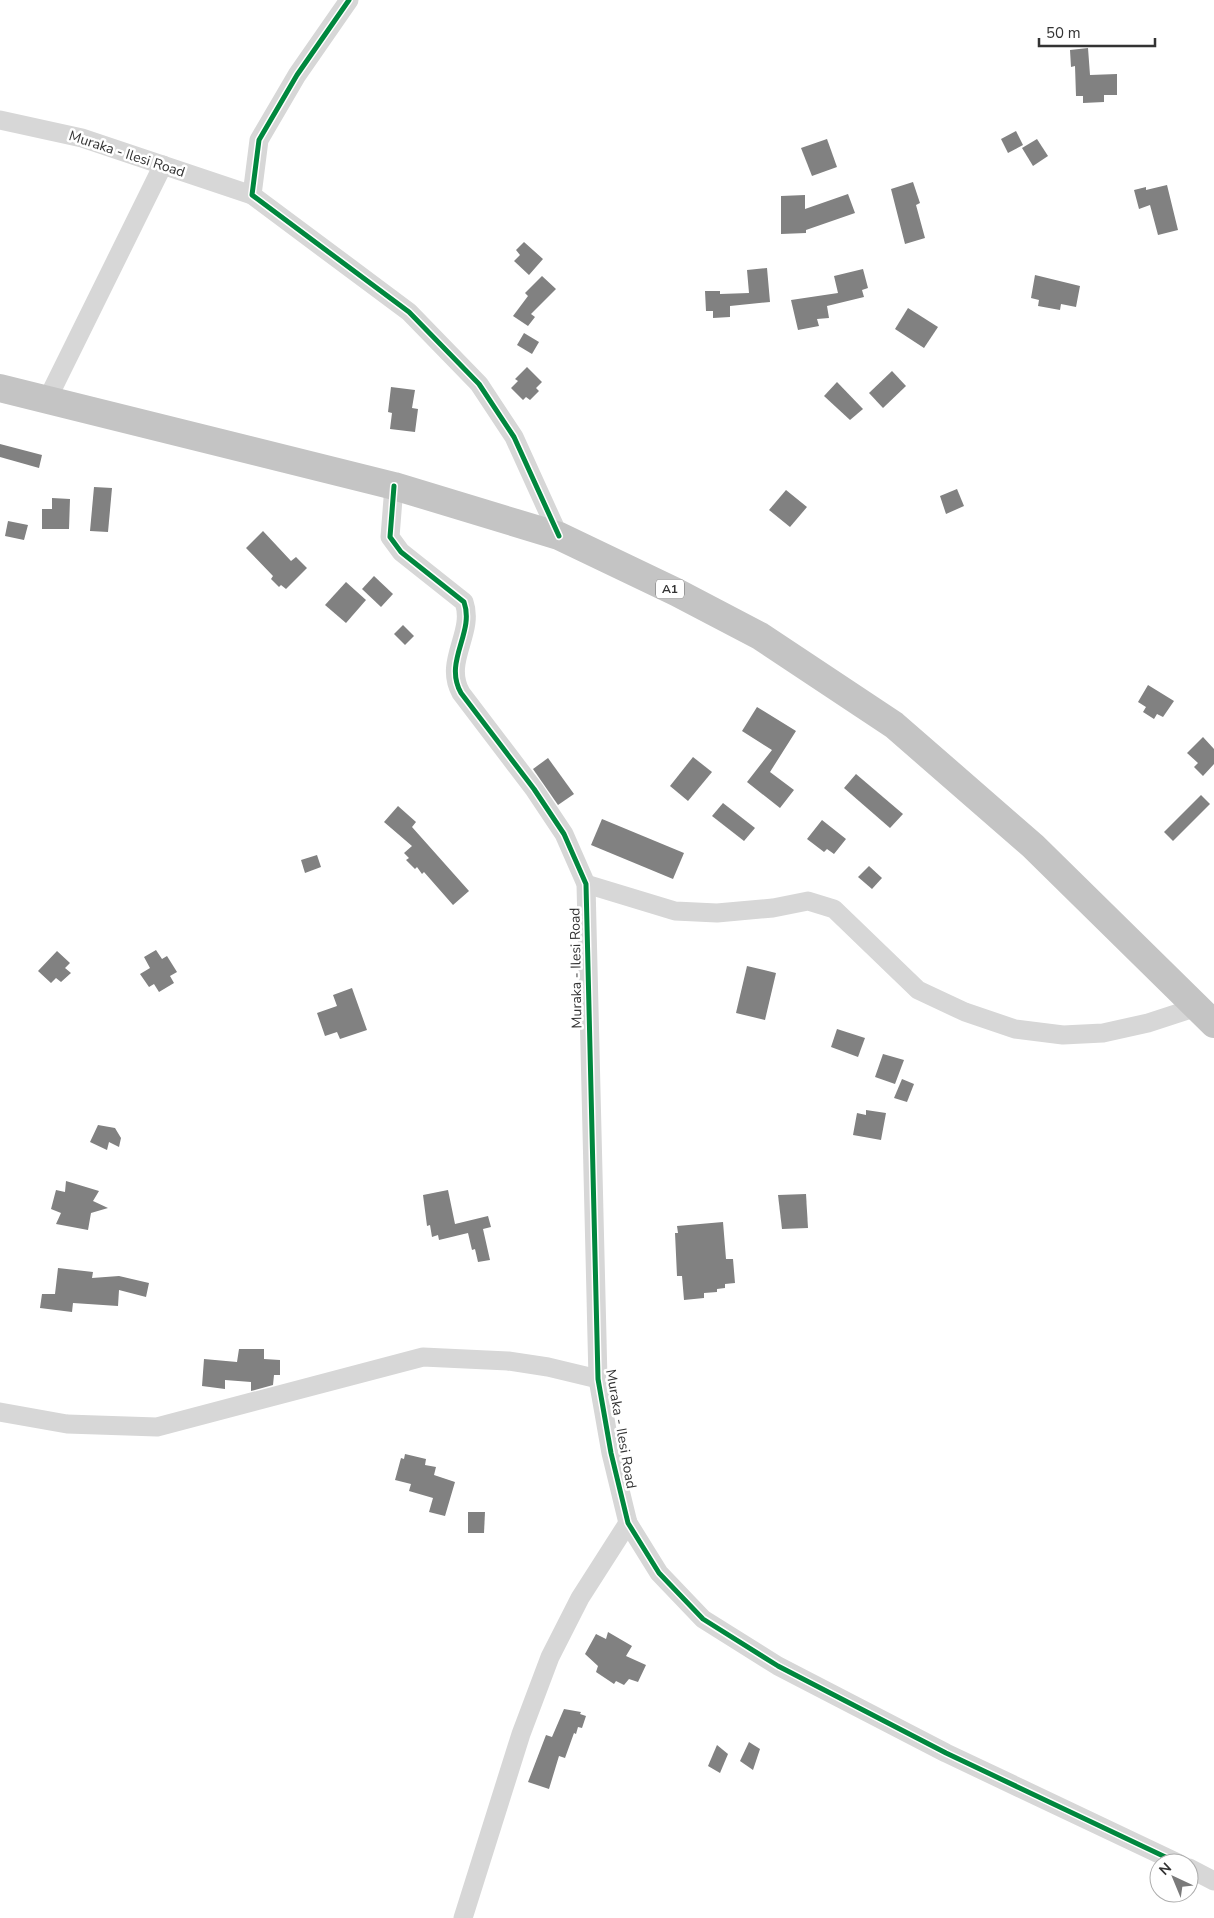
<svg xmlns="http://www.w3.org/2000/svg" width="1214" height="1918" font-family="'Nunito Sans',sans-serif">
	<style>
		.building { fill: #818181 }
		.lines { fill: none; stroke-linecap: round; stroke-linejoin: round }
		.street { stroke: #d7d7d7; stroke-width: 19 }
		.highway { stroke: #c4c4c4; stroke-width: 28 }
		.cycleway-casing { stroke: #fff; stroke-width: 8 }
		.cycleway { stroke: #00873e; stroke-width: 5 }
		.labels { text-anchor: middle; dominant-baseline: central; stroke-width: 5; stroke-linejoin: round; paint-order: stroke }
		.shield { fill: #fff; stroke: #707070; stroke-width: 1 }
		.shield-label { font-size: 12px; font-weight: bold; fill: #333 }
		.street-label { font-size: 14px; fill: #333; stroke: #fff }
	</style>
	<rect width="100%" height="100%" fill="#fff"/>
	<g class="building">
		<polygon points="1088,48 1090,75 1117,74 1117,95 1104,95 1104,102 1083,103 1083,96 1076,96 1075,66 1071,67 1070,50"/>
		<polygon points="1016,131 1023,145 1008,153 1001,139"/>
		<polygon points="827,139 837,167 812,176 801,148"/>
		<polygon points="1037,139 1048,156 1033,166 1022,148"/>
		<polygon points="913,182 920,203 916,205 925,238 905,244 891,189"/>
		<polygon points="1167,185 1178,230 1158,235 1150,205 1139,209 1134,190 1146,187 1146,190"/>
		<polygon points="848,194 855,213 806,230 806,233 781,234 781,196 805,195 805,209"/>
		<polygon points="524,242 543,259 529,275 514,261 520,255 516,250"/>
		<polygon points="767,268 770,302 730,306 730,317 713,318 713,311 706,311 705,291 720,291 720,294 749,293 747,270"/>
		<polygon points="863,269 868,288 862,290 864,297 827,306 829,318 817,319 819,326 798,330 791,300 838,293 834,276"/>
		<polygon points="1035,275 1080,286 1076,307 1061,304 1060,310 1038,306 1039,300 1031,298"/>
		<polygon points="542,276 556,289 531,314 535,317 528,326 513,316 528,296 525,293"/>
		<polygon points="908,308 938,327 924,348 895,329"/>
		<polygon points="524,333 539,342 532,354 517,345"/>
		<polygon points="527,367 542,382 536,388 539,391 530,400 526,397 523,400 511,388 518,381 515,379"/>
		<polygon points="892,371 906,386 883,408 869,393"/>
		<polygon points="837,382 863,409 850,420 824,396"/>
		<polygon points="391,387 415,390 412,408 418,409 415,432 390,429 392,413 388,412"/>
		<polygon points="0,444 42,455 39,468 0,457"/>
		<polygon points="94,487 112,488 108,532 90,531"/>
		<polygon points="957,489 964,506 946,514 940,496"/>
		<polygon points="786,490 807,507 790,527 769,510"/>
		<polygon points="52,498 70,499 69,529 42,529 42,509 52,509"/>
		<polygon points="8,521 28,525 24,540 5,536"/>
		<polygon points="263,531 291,561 296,557 307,568 286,589 281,585 279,587 271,579 273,576 246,548"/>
		<polygon points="374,576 393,594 381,607 362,589"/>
		<polygon points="346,582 366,600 346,623 325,605"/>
		<polygon points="403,625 414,636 405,645 394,634"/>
		<polygon points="1148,685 1174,701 1163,717 1157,714 1154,719 1143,712 1146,707 1138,702"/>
		<polygon points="757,707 796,731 770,772 794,790 780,808 747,782 772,750 742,731"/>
		<polygon points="1203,737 1214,749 1214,764 1203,776 1194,767 1198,763 1187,753"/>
		<polygon points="693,757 712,772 688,801 670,786"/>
		<polygon points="548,758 574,794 558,805 533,769"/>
		<polygon points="856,774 903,814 890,828 844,788"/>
		<polygon points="1201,795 1210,804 1173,841 1164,832"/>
		<polygon points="723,803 755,828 744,841 712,816"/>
		<polygon points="398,806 416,822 412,827 469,891 453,905 424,872 422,874 417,867 415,869 406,860 409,858 404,853 412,846 384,822"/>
		<polygon points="602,819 684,853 673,879 591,845"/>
		<polygon points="822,820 846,839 834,854 827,849 824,852 807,839"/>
		<polygon points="317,855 321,867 305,873 301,860"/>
		<polygon points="869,866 882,878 872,889 858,877"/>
		<polygon points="156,950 162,959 167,956 177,972 170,976 174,983 159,992 154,984 149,987 140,974 150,968 144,957"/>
		<polygon points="57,951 70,963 65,968 71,973 61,982 56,978 51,983 38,971"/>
		<polygon points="747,966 776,973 765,1020 736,1013"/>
		<polygon points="352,988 367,1030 340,1039 337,1032 325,1036 317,1013 337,1006 333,995"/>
		<polygon points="837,1029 865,1038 858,1057 831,1047"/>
		<polygon points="883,1054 904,1060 895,1084 875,1077"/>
		<polygon points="902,1079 914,1084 907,1102 894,1098"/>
		<polygon points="866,1110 886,1113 881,1140 853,1135 857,1113 866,1115"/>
		<polygon points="98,1125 115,1128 121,1138 119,1147 109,1142 107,1150 90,1142"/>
		<polygon points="66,1181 99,1191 93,1201 108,1208 91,1213 88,1230 56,1224 61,1213 51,1209 56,1190 65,1192"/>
		<polygon points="448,1190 455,1224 488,1216 491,1227 483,1229 490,1260 478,1262 475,1249 472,1250 468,1233 439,1240 438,1235 432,1237 430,1225 427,1226 423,1195"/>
		<polygon points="806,1194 808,1228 782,1229 778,1195"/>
		<polygon points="723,1222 726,1259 733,1259 735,1283 725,1284 725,1288 717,1289 717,1292 704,1293 704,1298 684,1300 682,1276 677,1276 675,1233 678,1233 677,1226"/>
		<polygon points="58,1268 93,1272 92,1278 119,1276 149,1283 146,1297 119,1290 118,1306 73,1303 72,1312 40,1308 42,1294 55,1294"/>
		<polygon points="239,1349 264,1349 264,1359 280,1360 280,1375 274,1375 273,1385 251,1391 251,1382 225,1380 225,1389 202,1386 204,1359 237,1362"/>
		<polygon points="405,1454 426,1459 425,1465 436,1467 434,1475 455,1482 445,1516 429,1512 433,1498 409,1491 411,1484 395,1480 401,1458 404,1459"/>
		<polygon points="468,1512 485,1512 484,1533 468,1533"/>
		<polygon points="608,1632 632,1646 626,1656 646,1665 638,1682 629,1679 624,1685 616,1681 614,1684 596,1672 598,1666 585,1654 596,1634 606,1639"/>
		<polygon points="564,1709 581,1712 580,1714 586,1716 582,1728 578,1727 576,1734 574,1733 565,1758 559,1756 549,1789 528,1782 546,1735 552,1737"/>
		<polygon points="749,1742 760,1749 753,1770 740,1761"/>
		<polygon points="717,1745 728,1754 720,1773 708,1766"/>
	</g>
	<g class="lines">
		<g class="street">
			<polyline points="349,0 297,75 259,140 252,195 409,312 479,384 514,437 559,536"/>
			<polyline points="0,120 82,138 252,195"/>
			<polyline points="47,400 163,165"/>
			<path d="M394 486 390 537 401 552 464 602C475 633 443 661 461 693L534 789 564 834 586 884 598 1379 611 1453 628 1523 659 1573 703 1619 778 1666 946 1753 1178 1863"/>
			<polyline points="586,884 675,911 717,913 773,908 808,901 834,909 918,990 965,1012 1015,1029 1063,1035 1103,1033 1148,1023 1197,1007"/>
			<polyline points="0,1412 67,1424 157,1427 423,1357 508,1361 548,1367 598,1379"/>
			<polyline points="1189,1868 1214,1881"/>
			<polyline points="463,1918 521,1734 550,1657 580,1598 628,1523"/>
		</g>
		<polyline class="highway" points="0,388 394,486 559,536 676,592 760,636 894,725 1033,846 1214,1024"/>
		<defs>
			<g id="cycleway">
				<polyline points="349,0 297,75 259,140 252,195 409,312 479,384 514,437 559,536"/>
				<path d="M394 486 390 537 401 552 464 602C475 633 443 661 461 693L534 789 564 834 586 884 598 1379 611 1453 628 1523 659 1573 703 1619 778 1666 946 1753 1178 1863"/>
			</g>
		</defs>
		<use href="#cycleway" class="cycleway-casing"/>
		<use href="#cycleway" class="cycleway"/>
	</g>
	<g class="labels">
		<rect class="shield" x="656" y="579.5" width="28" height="19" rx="4"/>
		<g class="shield-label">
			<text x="670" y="589">A1</text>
		</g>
		<g class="street-label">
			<text transform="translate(127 154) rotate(18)">Muraka - Ilesi Road</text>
			<text transform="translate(576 968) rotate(-91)">Muraka - Ilesi Road</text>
			<text transform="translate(621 1429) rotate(80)">Muraka - Ilesi Road</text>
		</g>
	</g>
	<g transform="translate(1174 1878) rotate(316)"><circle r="24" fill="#ffffff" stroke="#adadad"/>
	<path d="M0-4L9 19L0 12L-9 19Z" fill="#7a7a7a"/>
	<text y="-8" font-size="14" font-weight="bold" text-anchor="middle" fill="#333333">N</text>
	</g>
	<path d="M1039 38v8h116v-8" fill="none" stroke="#333333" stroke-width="2.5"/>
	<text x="1046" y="38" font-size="15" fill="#333333" stroke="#ffffff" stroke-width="4" paint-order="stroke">50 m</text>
</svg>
